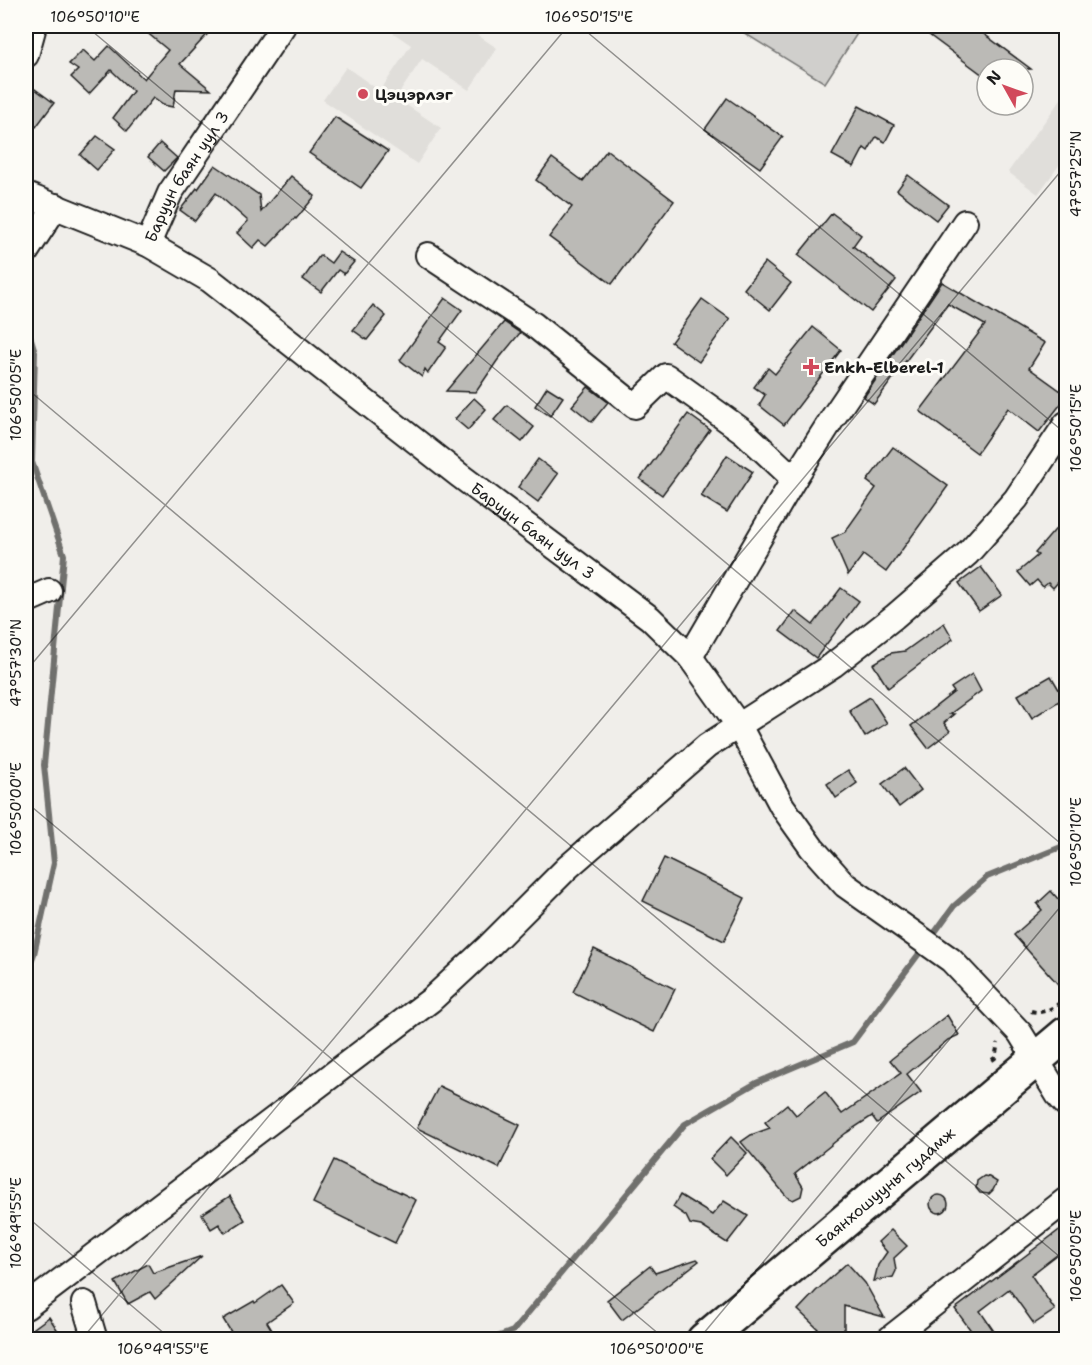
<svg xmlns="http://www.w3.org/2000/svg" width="1092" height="1365" font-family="'Shantell Sans',sans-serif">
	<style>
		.built { fill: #e0deda }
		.green { fill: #d0cfcc; stroke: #767674; stroke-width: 1.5 }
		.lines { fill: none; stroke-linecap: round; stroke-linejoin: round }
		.stream { stroke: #706f6d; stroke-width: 6 }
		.building { fill: #bbbab6; stroke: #1c1c1c; stroke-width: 1.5 }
		.minor-casing { stroke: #1c1c1c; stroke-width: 28 }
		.secondary-casing { stroke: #1c1c1c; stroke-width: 38 }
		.path { stroke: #1c1c1c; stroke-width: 4; stroke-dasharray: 4.5 4.5; stroke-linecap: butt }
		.minor { stroke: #fdfcf7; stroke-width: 24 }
		.secondary { stroke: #fdfcf7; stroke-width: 33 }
		.ticks { fill: none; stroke: #1c1c1c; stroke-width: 1.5; stroke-opacity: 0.45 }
		.poi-dot { fill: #d1495b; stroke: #fdfcf7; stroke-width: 2 }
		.labels { text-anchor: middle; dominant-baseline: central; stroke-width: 6; stroke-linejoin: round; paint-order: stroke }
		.poi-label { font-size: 16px; font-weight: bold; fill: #1c1c1c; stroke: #fdfcf7; text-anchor: start }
		.street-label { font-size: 16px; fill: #1c1c1c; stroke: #fdfcf7 }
		.neatline { fill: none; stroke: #1c1c1c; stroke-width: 2 }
		.ticks-label { font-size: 15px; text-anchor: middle; fill: #1c1c1c }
	</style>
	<rect width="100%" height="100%" fill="#f0eeea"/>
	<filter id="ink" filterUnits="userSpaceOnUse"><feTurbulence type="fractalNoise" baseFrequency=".0167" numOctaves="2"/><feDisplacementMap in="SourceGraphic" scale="12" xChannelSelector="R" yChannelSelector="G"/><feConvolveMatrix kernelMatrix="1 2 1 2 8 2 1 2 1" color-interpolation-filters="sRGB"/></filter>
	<g filter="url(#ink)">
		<g class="built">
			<polygon points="383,26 464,26 497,48 469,90 422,59 396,98 441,128 417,164 323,100 346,67 380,91 411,45"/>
			<polygon points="1066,92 1066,156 1038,194 1008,172"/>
		</g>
		<polygon class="green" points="733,26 862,26 825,83"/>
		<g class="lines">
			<g class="stream">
				<polyline points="26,322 35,352 32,462 64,555 44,765 54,863 34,954 26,975"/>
				<polyline points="930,939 954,906 987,877 1066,845"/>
				<polyline points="489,1340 513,1331 685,1124 756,1083 853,1042 924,947"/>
			</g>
		</g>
		<g class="building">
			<polygon points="139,26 215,26 180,64 211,90 176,89 173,107 163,105 153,98 127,131 113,118 133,91 111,70 89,94 71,77 78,70 69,64 83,50 95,61 109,46 144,79 168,50"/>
			<polygon points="917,26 973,26 1031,69 987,69 987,78"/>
			<polygon points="35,89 54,103 36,127 26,120 26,105"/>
			<polygon points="727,98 783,137 760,168 705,129"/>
			<polygon points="859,106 894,125 885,142 876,137 868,151 864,148 854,167 832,155"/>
			<polygon points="335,117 388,151 361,188 309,153"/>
			<polygon points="97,136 115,149 97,170 80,155"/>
			<polygon points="160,143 177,158 164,171 148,157"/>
			<polygon points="607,150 674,201 612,284 549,237 572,207 536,180 552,158 583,181"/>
			<polygon points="215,165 259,195 261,212 291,176 315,196 296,219 295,218 268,246 260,240 253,248 237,233 248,221 216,193 195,221 180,210 197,188 198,189"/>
			<polygon points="908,175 948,205 936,220 897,190"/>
			<polygon points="832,213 861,235 853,246 896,280 871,312 798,255"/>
			<polygon points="339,252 354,262 344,274 338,270 321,292 303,279 320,255 331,263"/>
			<polygon points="765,262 791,283 770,310 744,289"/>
			<polygon points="942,282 1045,343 1029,368 1065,394 1062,399 1064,400 1039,432 1008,408 977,453 920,411 985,325 948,304 874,404 864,397"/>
			<polygon points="445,298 462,310 439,342 446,347 428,373 425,369 422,377 400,360"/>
			<polygon points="702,299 730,319 699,362 671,342"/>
			<polygon points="373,305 386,316 367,340 353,330"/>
			<polygon points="504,322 520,333 497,361 476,392 446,391"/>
			<polygon points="813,327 841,350 784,425 759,405 765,395 754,387 768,368 775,374"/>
			<polygon points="547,387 563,397 550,416 535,406"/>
			<polygon points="588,387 608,402 592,422 572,406"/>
			<polygon points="474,398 486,409 468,430 455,419"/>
			<polygon points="507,405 534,427 522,442 494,420"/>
			<polygon points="688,414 710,430 662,495 640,479"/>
			<polygon points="893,447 948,486 886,572 863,555 848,575 832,538 845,532 876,488 867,481"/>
			<polygon points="727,455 753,472 727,512 701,496"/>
			<polygon points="538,459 558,474 538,502 518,487"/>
			<polygon points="1066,517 1066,573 1053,588 1048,583 1043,587 1037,580 1030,586 1018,572 1038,555 1035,553"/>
			<polygon points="981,567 1002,595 979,611 959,583"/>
			<polygon points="841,588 859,601 816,658 780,631 795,611 813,625"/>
			<polygon points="944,623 953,639 888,688 873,664 891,653 905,651"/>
			<polygon points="972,674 981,691 950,714 954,714 944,723 950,731 928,748 911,726 954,692 951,688"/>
			<polygon points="1051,676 1064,698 1032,718 1018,695"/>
			<polygon points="870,697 887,723 865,737 849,710"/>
			<polygon points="904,768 921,790 899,807 882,784"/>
			<polygon points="848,770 857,783 836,798 827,784"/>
			<polygon points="664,858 745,898 724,941 643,901"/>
			<polygon points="1051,891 1066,908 1066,993 1014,935 1042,910 1037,904"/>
			<polygon points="594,949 675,989 654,1032 573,992"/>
			<polygon points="947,1015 959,1035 948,1040 907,1074 921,1092 877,1123 872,1116 846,1133 795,1174 803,1187 801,1196 793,1200 787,1197 741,1142 751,1135 770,1128 765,1122 787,1104 796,1115 825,1092 842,1114 901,1073 890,1060"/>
			<polygon points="439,1086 520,1125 499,1168 417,1128"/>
			<polygon points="731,1137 747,1153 726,1175 710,1159"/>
			<polygon points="334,1160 416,1200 395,1243 313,1203"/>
			<polygon points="984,1176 989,1177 997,1182 993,1190 989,1194 980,1193 976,1188 977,1181"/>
			<circle cx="939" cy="1204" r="9"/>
			<polygon points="680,1195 712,1215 724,1201 748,1216 727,1243 701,1226 690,1224 686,1216 673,1207"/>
			<polygon points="230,1196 245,1220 225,1233 219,1224 211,1229 202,1214"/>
			<polygon points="1066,1225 1066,1248 1031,1275 1055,1310 1034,1324 1009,1289 980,1311 1000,1340 978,1340 955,1309"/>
			<polygon points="891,1230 907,1246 894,1258 896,1271 893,1277 874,1281 878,1265 887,1252 878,1242"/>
			<polygon points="202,1256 155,1299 150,1292 128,1304 115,1282 148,1264 153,1273"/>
			<polygon points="697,1259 699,1261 622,1320 607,1300 650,1266 655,1273"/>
			<polygon points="847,1263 865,1283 884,1317 844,1306 844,1330 839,1340 807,1340 818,1329 798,1310 816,1291"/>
			<polygon points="281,1285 294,1303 267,1322 278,1340 236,1340 223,1319 254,1301 255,1303"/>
			<polygon points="49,1317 64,1340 26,1340 26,1334"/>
		</g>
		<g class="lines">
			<defs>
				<g id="minor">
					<polyline points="26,55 34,26"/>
					<path id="s1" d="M26 195 148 244 210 280 459 475 650 618 690 657 739 726 782 806 812 848 845 885 951 960 1020 1033 1058 1095 1066 1104"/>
					<path id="s2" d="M148 244 170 193 283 26"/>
					<polyline points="26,252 56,206"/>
					<polyline points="428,255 534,325 635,406 666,376 744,432 794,479"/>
					<polyline points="26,601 49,591"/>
					<polyline points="690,657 794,479 834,416 965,222"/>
					<polyline points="84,1303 95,1340"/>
					<polyline points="26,1307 431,1000 488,947 568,867 707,746 833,665 894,617 967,554 1016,499 1066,424"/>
					<polyline points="888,1340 1066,1200"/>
				</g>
				<g id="secondary">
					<path id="s3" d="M704 1340 1066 1034"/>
				</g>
			</defs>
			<use href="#minor" class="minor-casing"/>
			<use href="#secondary" class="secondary-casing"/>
			<g class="path">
				<path d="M1031 1011C1042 1014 1050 1010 1060 1003"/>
				<polyline points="992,1060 995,1058 998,1043"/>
			</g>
			<use href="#minor" class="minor"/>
			<use href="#secondary" class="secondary"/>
		</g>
	</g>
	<path class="ticks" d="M86 26 1066 848M580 26 1066 434M26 388 1066 1262M26 671 568 26M26 802 666 1340M26 1216 172 1340M81 1340 1066 165M698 1340 1066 900"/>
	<g class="poi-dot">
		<circle cx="363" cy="94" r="6"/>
		<path d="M808 358h6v6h6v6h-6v6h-6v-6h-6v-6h6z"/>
	</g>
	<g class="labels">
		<g class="poi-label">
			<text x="375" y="94">Цэцэрлэг</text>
			<text x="824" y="367">Enkh-Elberel-1</text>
		</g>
		<g class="street-label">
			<text stroke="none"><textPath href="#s2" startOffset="78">Баруун баян уул 3</textPath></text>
			<text stroke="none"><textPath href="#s1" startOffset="612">Баруун баян уул 3</textPath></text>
			<text stroke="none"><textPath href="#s3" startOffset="237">Баянхошууны гудамж</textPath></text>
		</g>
	</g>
	<rect width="1092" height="1365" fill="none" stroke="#fdfcf7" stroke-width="66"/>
	<g transform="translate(1005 87) rotate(310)"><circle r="28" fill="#fdfcf7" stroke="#a3a29f" stroke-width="1.5"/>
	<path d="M0-4.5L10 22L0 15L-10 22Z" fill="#d1495b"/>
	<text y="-9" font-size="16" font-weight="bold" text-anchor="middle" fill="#1c1c1c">N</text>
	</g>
	<rect x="33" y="33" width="1026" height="1299" class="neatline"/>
	<g class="ticks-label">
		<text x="95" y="22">106°50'10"E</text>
		<text x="589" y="22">106°50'15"E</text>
		<text transform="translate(1076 174) rotate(-90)" y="5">47°57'25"N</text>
		<text transform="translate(16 395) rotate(-90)" y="5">106°50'05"E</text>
		<text transform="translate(1076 428) rotate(-90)" y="5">106°50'15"E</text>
		<text transform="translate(16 663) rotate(-90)" y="5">47°57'30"N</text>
		<text transform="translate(16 809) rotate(-90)" y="5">106°50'00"E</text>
		<text transform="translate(1076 842) rotate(-90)" y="5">106°50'10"E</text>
		<text transform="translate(16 1223) rotate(-90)" y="5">106°49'55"E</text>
		<text transform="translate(1076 1256) rotate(-90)" y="5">106°50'05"E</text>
		<text x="163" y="1354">106°49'55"E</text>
		<text x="657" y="1354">106°50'00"E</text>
	</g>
</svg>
